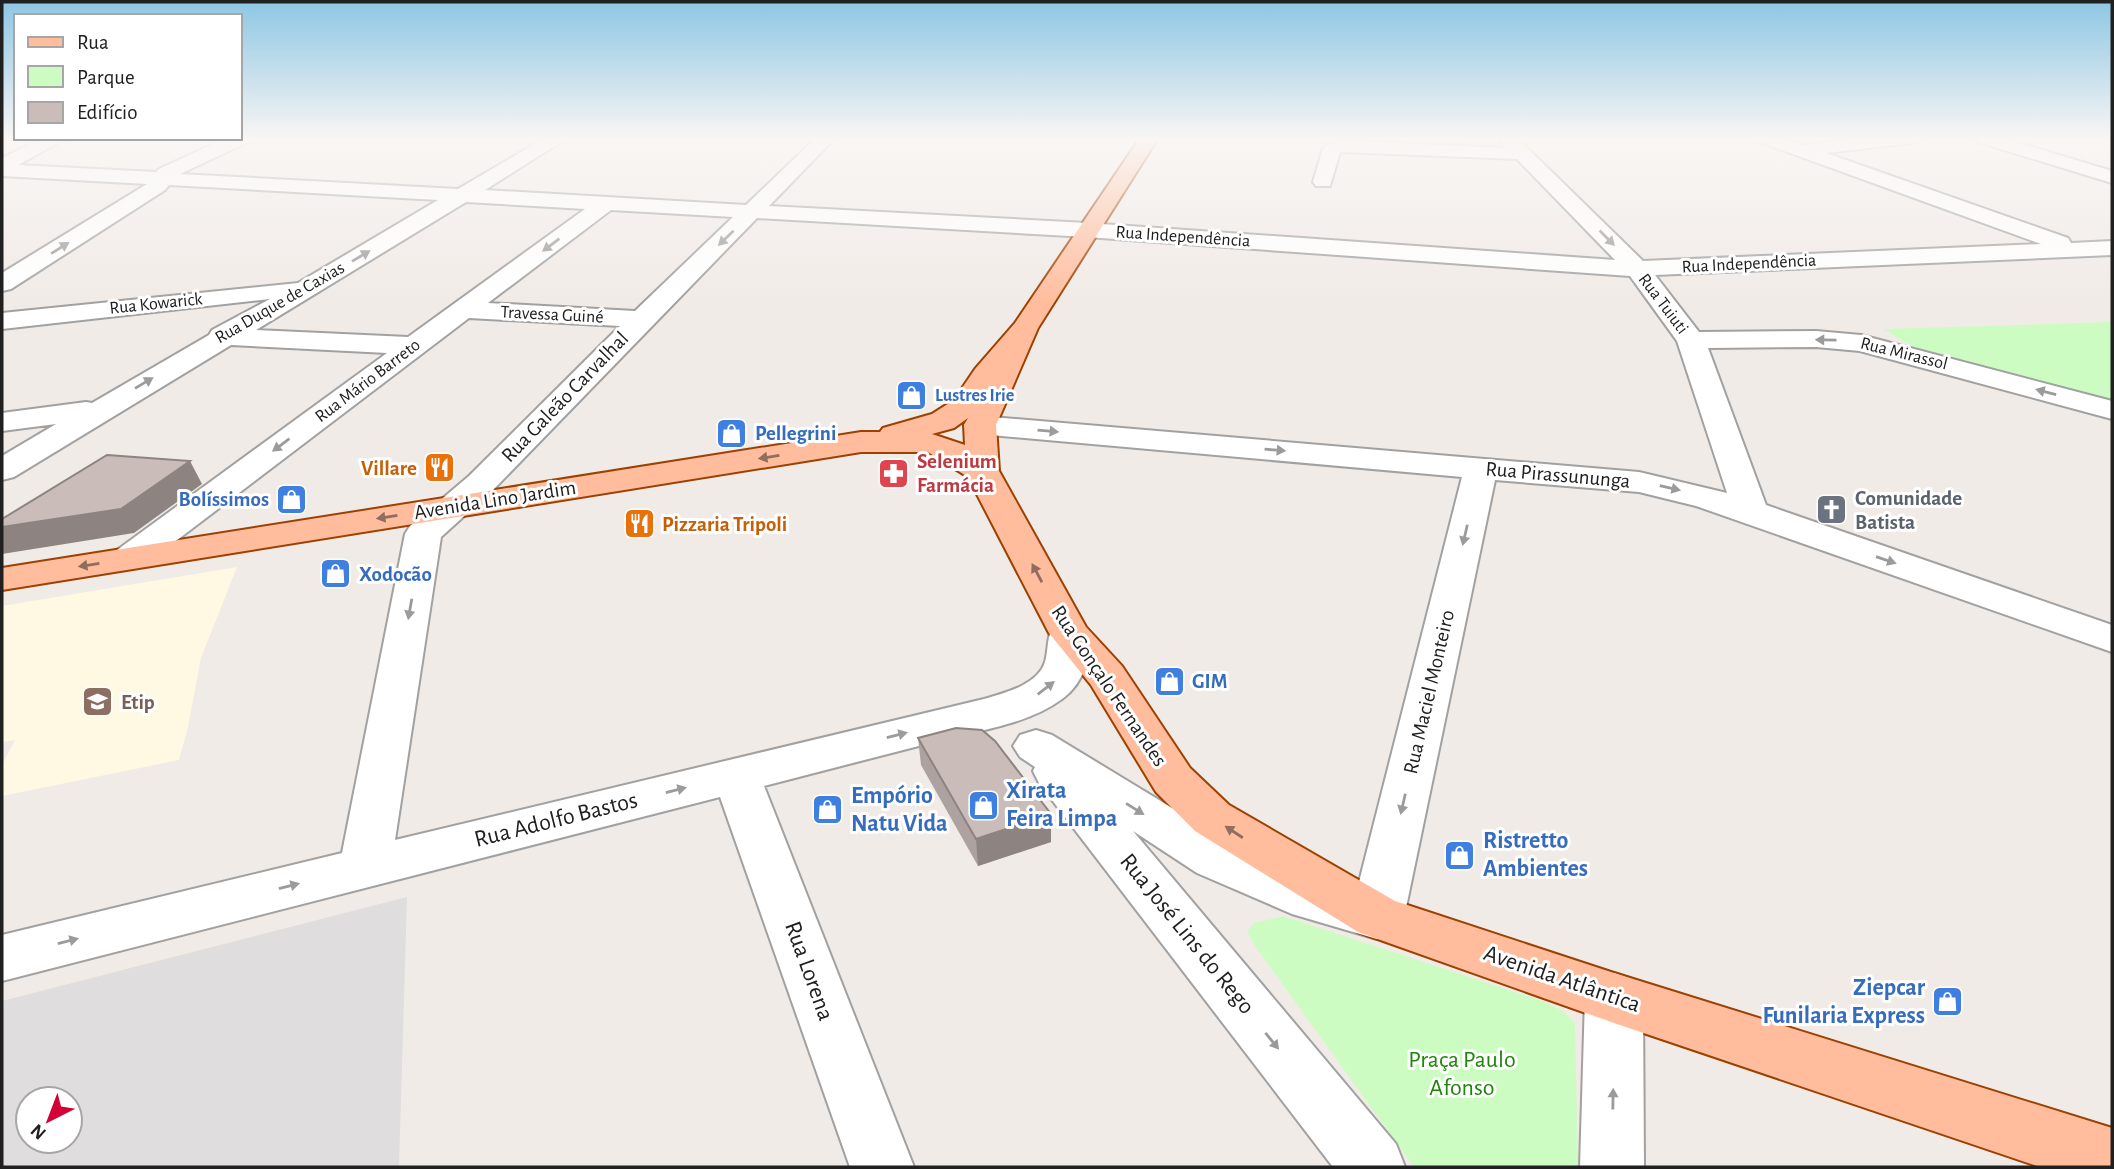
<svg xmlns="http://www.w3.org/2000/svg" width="2114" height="1169" font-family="'Alegreya Sans',sans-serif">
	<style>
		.residential { fill: #dfddde; fill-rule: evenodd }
		.education { fill: #fff8e2 }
		.park { fill: #cdfcc3 }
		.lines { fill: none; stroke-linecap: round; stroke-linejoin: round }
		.minor-casing { stroke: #a1a1a1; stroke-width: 4 }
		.major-casing { stroke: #9d4100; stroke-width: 4 }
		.minor { fill: #fff; fill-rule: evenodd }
		.major { fill: #ffbd9e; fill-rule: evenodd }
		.wall { fill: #ada29f }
		.shaded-wall { fill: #8d8482 }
		.building { fill: #c9bcb9; stroke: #8d8482; stroke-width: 2 }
		.oneway { fill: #9b9b9b }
		.oneway2 { fill: #906e5f }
		.labels { text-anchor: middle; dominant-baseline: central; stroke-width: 6; stroke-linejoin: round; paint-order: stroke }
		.far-street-label { font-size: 18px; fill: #202020; stroke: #fff }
		.far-shop-label { font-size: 18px; font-weight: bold; fill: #366cbe; stroke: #fff; text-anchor: start }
		.street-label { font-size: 21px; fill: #202020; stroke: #fff }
		.shop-label { font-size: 21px; font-weight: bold; fill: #366cbe; stroke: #fff; text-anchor: start }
		.health-label { font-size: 21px; font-weight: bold; fill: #be3a42; stroke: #fff; text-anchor: start }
		.food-label { font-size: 21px; font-weight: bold; fill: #c56008; stroke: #fff; text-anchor: end }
		.worship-label { font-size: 21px; font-weight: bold; fill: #5b616d; stroke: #fff; text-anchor: start }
		.education-label { font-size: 21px; font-weight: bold; fill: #785e54; stroke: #fff; text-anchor: start }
		.near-shop-label { font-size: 24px; font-weight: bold; fill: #366cbe; stroke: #fff; text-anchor: start }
		.near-street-label { font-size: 24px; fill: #202020; stroke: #fff }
		.near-park-label { font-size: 24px; fill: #1c8607; stroke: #fff }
	</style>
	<rect width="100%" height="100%" fill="#f1ebe7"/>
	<path class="residential" d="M407 897 399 1167H2V1001ZM28 1099H70V1141H28Z"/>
	<polygon class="education" points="237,567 201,658 188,727 179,760 2,796 2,765 15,740 2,742 2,606"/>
	<g class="park">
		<polygon points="2112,322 2112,404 1922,352 1883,329"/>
		<polygon points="1283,916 1543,1001 1563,1011 1575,1023 1578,1167 1414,1167 1255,946 1247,931 1254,923"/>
	</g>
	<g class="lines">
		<defs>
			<g id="minor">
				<path d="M43 138H67L18 165 156 172 159 169 226 138H251L248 142 180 174 458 189 545 138H567L485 190 746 205 816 138H835L769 206 1087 223 1615 260 1517 159 1340 152 1330 186H1316L1313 182 1323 148 1335 140 1506 148 1498 138H1517L1643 261 2041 244 1760 142 1757 138H1783L1803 145 1861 138H1922L1913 143 1826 153 2068 238 2071 243 2112 241V255L1655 275 1699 332 1816 331 1861 335 2112 401V419L1860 351 1816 347 1708 348 1766 505 2112 625V652L1696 506 1639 492 1495 480 1404 917 1396 932 1377 939 1292 914 1197 873 1133 831 1396 1144 1405 1167H1333L1039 783 1033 771 1035 767 1020 757 1013 746 1020 735 1036 730 1052 735 1233 845 1320 880 1357 890 1462 477 980 434 969 432 964 425 969 418 980 416 1639 472 1727 493 1677 341 1630 276 1087 237 757 218 493 490 441 537 395 840 984 699C1004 693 1038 685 1045 662 1049 648 1046 636 1055 624L1069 620 1083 624C1099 647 1083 684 1062 699 1030 723 983 730 946 739 885 755 824 770 764 786L914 1167H850L720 797 2 981V935L342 853 405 534 410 526 469 476 620 326 469 318 143 566 130 569 117 566 111 558 117 550 387 353 231 345 14 477 2 480V456L56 424 2 431V413L86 402 92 403 209 335 212 330 270 299 2 329V313L298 283 438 200 169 185 165 190 11 289 2 291V273L147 184 2 176V158ZM466 202 585 209 408 337 256 330ZM611 210 733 217 635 311 488 303Z"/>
				<polygon points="1975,138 2003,138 2112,171 2112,183 1978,142"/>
				<polygon points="1614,973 1634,980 1643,998 1644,1167 1580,1167 1585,998 1594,980"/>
			</g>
			<path id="major" d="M1140 138H1158L1038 328 996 425 999 471 1086 627 1122 666 1190 768 1229 805 1395 901 1614 973 2112 1128V1167H2040L1614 1023 1358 932 1195 831 1156 792 1091 685 1049 633 968 477 928 452H861L2 590V568L861 432H880L883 428 932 414 954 400 975 369 1015 323ZM968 418 964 425 965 445 932 434 954 428Z"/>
		</defs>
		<use href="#minor" class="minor-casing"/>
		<use href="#major" class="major-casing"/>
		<use href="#minor" class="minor"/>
		<use href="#major" class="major"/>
	</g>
	<polygon class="wall" points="918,738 1051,842 978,866 921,765"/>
	<g class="shaded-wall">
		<polygon points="190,461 202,484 134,533 2,554 2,527"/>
		<polygon points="1051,814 1051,842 978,866 976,839"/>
	</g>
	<g class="building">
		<polygon points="107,455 190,461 121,509 2,527 2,519"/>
		<polygon points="956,728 982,730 995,741 1051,814 976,839 918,738"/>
	</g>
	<defs><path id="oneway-solid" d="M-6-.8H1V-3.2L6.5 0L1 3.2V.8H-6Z" transform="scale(1.75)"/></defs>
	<g class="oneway">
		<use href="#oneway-solid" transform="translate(726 238) rotate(136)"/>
		<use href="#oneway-solid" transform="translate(1607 238) rotate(45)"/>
		<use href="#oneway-solid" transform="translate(551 245) rotate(143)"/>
		<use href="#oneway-solid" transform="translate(60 248) rotate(-32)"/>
		<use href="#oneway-solid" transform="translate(361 256) rotate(-31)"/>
		<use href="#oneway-solid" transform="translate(1826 340) rotate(-179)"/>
		<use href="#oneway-solid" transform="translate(144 383) rotate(-31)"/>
		<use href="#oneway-solid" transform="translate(2046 392) rotate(-165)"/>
		<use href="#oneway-solid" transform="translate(1048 431) rotate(5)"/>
		<use href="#oneway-solid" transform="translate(281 445) rotate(143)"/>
		<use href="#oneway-solid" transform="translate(1275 450) rotate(5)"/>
		<use href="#oneway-solid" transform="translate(1670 488) rotate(13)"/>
		<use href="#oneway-solid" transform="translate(1465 535) rotate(103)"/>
		<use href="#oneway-solid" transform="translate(1886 560) rotate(19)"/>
		<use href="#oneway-solid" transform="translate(410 609) rotate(100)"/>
		<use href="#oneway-solid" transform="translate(1046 688) rotate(-38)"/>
		<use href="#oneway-solid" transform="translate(897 735) rotate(-14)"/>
		<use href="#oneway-solid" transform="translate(676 790) rotate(-14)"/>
		<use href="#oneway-solid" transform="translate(1403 804) rotate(103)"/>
		<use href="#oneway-solid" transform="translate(1135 809) rotate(32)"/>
		<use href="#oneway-solid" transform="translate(289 886) rotate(-14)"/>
		<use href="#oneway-solid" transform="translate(68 941) rotate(-14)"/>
		<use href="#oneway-solid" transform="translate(1272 1041) rotate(51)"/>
		<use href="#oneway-solid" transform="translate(1613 1099) rotate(-89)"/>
	</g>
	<g class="oneway2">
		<use href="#oneway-solid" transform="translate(769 457) rotate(171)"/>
		<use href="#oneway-solid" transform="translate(387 517) rotate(171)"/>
		<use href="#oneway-solid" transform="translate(89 565) rotate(171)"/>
		<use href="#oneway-solid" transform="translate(1037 573) rotate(-118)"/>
		<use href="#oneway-solid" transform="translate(1234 832) rotate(-147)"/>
	</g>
	<linearGradient id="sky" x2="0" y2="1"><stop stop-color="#8dc6e4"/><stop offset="0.46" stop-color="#f9f6f4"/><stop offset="1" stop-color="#f9f6f4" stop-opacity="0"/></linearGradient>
	<rect width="2114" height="302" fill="url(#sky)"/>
	<defs>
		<symbol id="shop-square" viewBox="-11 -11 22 22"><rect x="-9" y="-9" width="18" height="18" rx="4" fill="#3f7fe0" stroke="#fff"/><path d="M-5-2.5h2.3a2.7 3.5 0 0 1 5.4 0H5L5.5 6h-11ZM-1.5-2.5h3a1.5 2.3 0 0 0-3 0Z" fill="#fff"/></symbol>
		<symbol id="restaurant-square" viewBox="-11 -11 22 22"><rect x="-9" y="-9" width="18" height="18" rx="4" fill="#e8710a" stroke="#fff"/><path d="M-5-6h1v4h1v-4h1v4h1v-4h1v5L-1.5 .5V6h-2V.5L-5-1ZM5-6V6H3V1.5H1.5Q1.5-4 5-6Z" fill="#fff"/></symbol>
		<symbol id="pharmacy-square" viewBox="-11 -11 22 22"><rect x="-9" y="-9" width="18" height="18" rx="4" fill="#e0444e" stroke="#fff"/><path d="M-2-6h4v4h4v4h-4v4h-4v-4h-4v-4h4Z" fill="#fff"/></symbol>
		<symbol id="church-square" viewBox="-11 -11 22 22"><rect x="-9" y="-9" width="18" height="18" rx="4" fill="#6b7280" stroke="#fff"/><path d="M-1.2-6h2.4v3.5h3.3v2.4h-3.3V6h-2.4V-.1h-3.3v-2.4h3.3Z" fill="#fff"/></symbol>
		<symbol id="school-square" viewBox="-11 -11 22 22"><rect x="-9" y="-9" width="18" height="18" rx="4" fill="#8d6e63" stroke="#fff"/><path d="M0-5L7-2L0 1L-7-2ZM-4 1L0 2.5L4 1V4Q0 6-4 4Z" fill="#fff"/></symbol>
	</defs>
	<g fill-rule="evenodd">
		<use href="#shop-square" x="894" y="378" width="35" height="35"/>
		<use href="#shop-square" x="714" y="416" width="35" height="35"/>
		<use href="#restaurant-square" x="422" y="450" width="35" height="35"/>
		<use href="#pharmacy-square" x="876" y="456" width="35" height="35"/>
		<use href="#shop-square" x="274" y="482" width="35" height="35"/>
		<use href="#church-square" x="1814" y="492" width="35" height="35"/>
		<use href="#restaurant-square" x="622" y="506" width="35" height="35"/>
		<use href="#shop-square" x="318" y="556" width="35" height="35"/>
		<use href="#shop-square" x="1152" y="664" width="35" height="35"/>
		<use href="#school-square" x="80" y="684" width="35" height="35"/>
		<use href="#shop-square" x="966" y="788" width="35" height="35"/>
		<use href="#shop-square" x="810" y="792" width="35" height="35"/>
		<use href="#shop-square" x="1442" y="838" width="35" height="35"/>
		<use href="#shop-square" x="1930" y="984" width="35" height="35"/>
	</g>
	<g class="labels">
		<g class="far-street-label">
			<text transform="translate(1183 237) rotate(4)">Rua Independência</text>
			<text transform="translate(1749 264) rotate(-3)">Rua Independência</text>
			<text transform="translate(280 303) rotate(-30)">Rua Duque de Caxias</text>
			<text transform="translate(156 304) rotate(-6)">Rua Kowarick</text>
			<text transform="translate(1663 304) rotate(53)">Rua Tuiuti</text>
			<text transform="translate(552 315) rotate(3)">Travessa Guiné</text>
			<text transform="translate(1904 354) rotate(14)">Rua Mirassol</text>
			<text transform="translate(368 381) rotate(-37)">Rua Mário Barreto</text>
		</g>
		<g class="far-shop-label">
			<text x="935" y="396">Lustres Irie</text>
		</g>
		<g class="street-label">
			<text transform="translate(565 397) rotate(-46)">Rua Galeão Carvalhal</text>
			<text transform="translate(1558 475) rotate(5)">Rua Pirassununga</text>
			<text transform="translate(495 500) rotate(-9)">Avenida Lino Jardim</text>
			<text transform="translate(1109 686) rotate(56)">Rua Gonçalo Fernandes</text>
			<text transform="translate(1429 692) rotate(-77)">Rua Maciel Monteiro</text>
		</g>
		<g class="shop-label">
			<text x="755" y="433">Pellegrini</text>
			<text x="269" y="499" text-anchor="end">Bolíssimos</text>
			<text x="359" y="574">Xodocão</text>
			<text x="1192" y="681">GIM</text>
		</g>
		<g class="health-label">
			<text x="917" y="461">Selenium<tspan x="917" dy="24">Farmácia</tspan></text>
		</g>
		<g class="food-label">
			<text x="417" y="468">Villare</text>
			<text x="662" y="524" text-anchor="start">Pizzaria Tripoli</text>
		</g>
		<g class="worship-label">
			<text x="1855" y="498">Comunidade<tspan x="1855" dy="24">Batista</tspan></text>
		</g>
		<g class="education-label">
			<text x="121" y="702">Etip</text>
		</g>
		<g class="near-shop-label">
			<text x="1006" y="791">Xirata<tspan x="1006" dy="28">Feira Limpa</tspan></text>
			<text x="851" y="796">Empório<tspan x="851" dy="28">Natu Vida</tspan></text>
			<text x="1483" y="841">Ristretto<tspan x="1483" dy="28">Ambientes</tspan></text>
			<text x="1925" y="988" text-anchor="end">Ziepcar<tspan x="1925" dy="28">Funilaria Express</tspan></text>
		</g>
		<g class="near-street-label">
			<text transform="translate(556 820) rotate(-14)">Rua Adolfo Bastos</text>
			<text transform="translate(1187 934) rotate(51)">Rua José Lins do Rego</text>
			<text transform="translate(809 971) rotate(70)">Rua Lorena</text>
			<text transform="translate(1562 979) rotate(19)">Avenida Atlântica</text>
		</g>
		<g class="near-park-label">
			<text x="1462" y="1060">Praça Paulo<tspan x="1462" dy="28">Afonso</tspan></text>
		</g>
	</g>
	<rect width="2114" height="1169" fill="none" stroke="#202020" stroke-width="7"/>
	<rect x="14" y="14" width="228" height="126" fill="#ffffff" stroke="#a6a6a6" stroke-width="2"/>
	<rect x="28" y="37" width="35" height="10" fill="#ffbd9e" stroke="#a6a6a6" stroke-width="2"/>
	<text x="77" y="49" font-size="21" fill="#202020">Rua</text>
	<rect x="28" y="66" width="35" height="21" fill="#cdfcc3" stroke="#a6a6a6" stroke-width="2"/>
	<text x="77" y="84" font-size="21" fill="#202020">Parque</text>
	<rect x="28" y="102" width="35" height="21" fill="#c9bcb9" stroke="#a6a6a6" stroke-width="2"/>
	<text x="77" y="119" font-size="21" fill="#202020">Edifício</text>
	<g transform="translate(49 1120) rotate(222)"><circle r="33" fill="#ffffff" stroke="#a6a6a6" stroke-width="2"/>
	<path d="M0-5L12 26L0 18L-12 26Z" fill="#d10035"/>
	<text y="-10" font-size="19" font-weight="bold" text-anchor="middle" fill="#202020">N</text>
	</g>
</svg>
